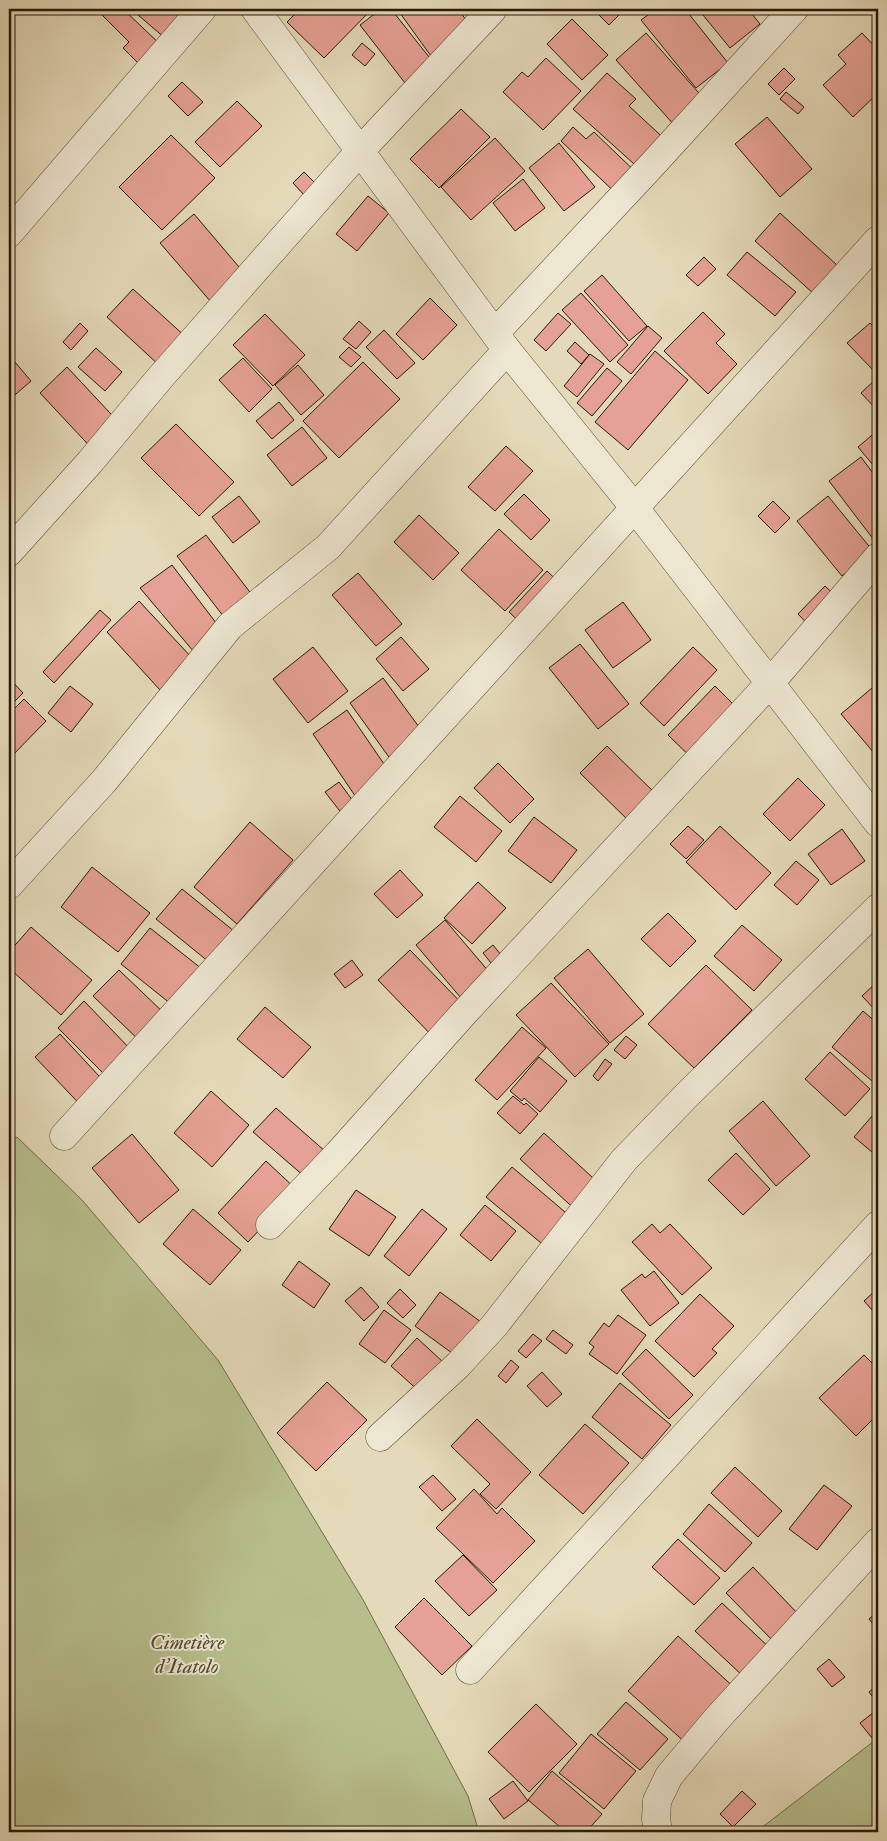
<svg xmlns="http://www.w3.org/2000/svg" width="887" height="1841" font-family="'IM FELL Double Pica',serif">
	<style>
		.green { fill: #b7be8c; stroke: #6f6c4a }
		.building { fill: #e5a193; stroke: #271908 }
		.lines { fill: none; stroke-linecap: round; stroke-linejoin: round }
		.street-casing { stroke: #564934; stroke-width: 29 }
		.street { stroke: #ede6d1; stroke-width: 28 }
		.labels { text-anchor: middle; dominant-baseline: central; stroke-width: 4; stroke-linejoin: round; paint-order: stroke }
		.park-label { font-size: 21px; font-style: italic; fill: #524b30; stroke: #ede6d1 }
	</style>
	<rect width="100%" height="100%" fill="#e4d9b8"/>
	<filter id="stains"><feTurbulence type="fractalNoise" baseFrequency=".004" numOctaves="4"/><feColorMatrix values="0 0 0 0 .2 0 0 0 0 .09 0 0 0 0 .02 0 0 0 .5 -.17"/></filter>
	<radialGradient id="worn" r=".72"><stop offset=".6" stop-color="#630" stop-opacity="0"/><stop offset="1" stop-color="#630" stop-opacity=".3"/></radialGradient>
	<g class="green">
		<polygon points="17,1137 82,1200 218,1360 362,1598 468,1796 479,1832 9,1832 9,1140"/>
		<polygon points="878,1738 878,1832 756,1832"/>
	</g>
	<g class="building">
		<polygon points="96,9 123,9 164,48 144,69 123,48 129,42"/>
		<polygon points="131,9 202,9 172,44"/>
		<polygon points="300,9 372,9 324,58 287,22"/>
		<polygon points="381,9 391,9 433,62 405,83 360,25"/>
		<polygon points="397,9 458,9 471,27 431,56"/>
		<polygon points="593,9 625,9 609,25"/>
		<polygon points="656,9 685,9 728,63 696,88 641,20"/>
		<polygon points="698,9 748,9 760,24 730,48"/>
		<polygon points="572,19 608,55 582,80 547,44"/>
		<polygon points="646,33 705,100 675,126 616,60"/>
		<polygon points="862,33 878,50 878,93 853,117 823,85 846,64 838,55"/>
		<polygon points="362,43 375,54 365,66 352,55"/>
		<polygon points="546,58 581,91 543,130 503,92 522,72 528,77"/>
		<polygon points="784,68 795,79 779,95 768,84"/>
		<polygon points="607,73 636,99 629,106 670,144 644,173 573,109"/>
		<polygon points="182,82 203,102 188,116 168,96"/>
		<polygon points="786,92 804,107 798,114 780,99"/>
		<polygon points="237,101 262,126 220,167 195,142"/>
		<polygon points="461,109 490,137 439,188 410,159"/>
		<polygon points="767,117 812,169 780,197 735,144"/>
		<polygon points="573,127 586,139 594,132 643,179 623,200 561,141"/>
		<polygon points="171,135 215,178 162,230 119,187"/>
		<polygon points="495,138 525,171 471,220 441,187"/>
		<polygon points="559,143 595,187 564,211 529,168"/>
		<polygon points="304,172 318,186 306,197 293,183"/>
		<polygon points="523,179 545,208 515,231 493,203"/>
		<polygon points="368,196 389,213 357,251 336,234"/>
		<polygon points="780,213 838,266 814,294 755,241"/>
		<polygon points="194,214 245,274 211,302 160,243"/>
		<polygon points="747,252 796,292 775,316 727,275"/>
		<polygon points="704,257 716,269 698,286 686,275"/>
		<polygon points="602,275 647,326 629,341 584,291"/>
		<polygon points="133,289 187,338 161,367 107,317"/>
		<polygon points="581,293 628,345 610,362 562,310"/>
		<polygon points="430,298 457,325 423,360 396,334"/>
		<polygon points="703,312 725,334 716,343 737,364 708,394 664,351"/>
		<polygon points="558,313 571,324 546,351 534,340"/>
		<polygon points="265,314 305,355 273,386 233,345"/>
		<polygon points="359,321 371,332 356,349 343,339"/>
		<polygon points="80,323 88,331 71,350 63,342"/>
		<polygon points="870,323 878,331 878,366 873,370 847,343"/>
		<polygon points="648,326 662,338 631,374 617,362"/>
		<polygon points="384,330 415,363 397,379 366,347"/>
		<polygon points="575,342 589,355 581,364 567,351"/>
		<polygon points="349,347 361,357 351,367 339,357"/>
		<polygon points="96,348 122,372 105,391 78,367"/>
		<polygon points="655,351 688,380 628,450 595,422"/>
		<polygon points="590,354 604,364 577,397 564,386"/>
		<polygon points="9,355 31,381 9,400"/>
		<polygon points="243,358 272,389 249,412 219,380"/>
		<polygon points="363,362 400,399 339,458 303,421"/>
		<polygon points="298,365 324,395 301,415 275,385"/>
		<polygon points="67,367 125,429 98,455 40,393"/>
		<polygon points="607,368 622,381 592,416 577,403"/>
		<polygon points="878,377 878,411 861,393"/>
		<polygon points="279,402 294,420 272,439 256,421"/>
		<polygon points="176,424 234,482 199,516 141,458"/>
		<polygon points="302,427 327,458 292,486 267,455"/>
		<polygon points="878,430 878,471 858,447"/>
		<polygon points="506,446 533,471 495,511 468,487"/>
		<polygon points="861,457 878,480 877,544 829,481"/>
		<polygon points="524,494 550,520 531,540 504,514"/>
		<polygon points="239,496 260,522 233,543 212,517"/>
		<polygon points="828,496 873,551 842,576 797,521"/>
		<polygon points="773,501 790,518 775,533 758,516"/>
		<polygon points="419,515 459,553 433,580 394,542"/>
		<polygon points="499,529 543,570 505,611 461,570"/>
		<polygon points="206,535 256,600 227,621 177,556"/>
		<polygon points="172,565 223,632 205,665 140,588"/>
		<polygon points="547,571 564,587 526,628 509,612"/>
		<polygon points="358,573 402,624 376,646 332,595"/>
		<polygon points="825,586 845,605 817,634 798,614"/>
		<polygon points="139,601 193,659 160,690 107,632"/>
		<polygon points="623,602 651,640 613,668 585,630"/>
		<polygon points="100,610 111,620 54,683 43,672"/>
		<polygon points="401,637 429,669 403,691 376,659"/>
		<polygon points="580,644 629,704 598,729 549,668"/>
		<polygon points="313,647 348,691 308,723 273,679"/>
		<polygon points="693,647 717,670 664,726 640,703"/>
		<polygon points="9,678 23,693 9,707"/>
		<polygon points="383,678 433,746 399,771 350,703"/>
		<polygon points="878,683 878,750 874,753 841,714"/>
		<polygon points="70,686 93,704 71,732 48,713"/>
		<polygon points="715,686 733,704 701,767 668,735"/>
		<polygon points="24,699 46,721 9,759 9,714"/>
		<polygon points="347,710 395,780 360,803 313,734"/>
		<polygon points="607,746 660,798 633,825 580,773"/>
		<polygon points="498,763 534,799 510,823 474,788"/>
		<polygon points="798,778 825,805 790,841 763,814"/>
		<polygon points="339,782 356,805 343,815 325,792"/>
		<polygon points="460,796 502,831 476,862 434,827"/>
		<polygon points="534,817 577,850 551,883 508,851"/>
		<polygon points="250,822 293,860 237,924 194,887"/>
		<polygon points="688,826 704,840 686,859 670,844"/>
		<polygon points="720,826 771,873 736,910 686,862"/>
		<polygon points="842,829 865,861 831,885 808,854"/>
		<polygon points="796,861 819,880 797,905 774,885"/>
		<polygon points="92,867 150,913 118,952 61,907"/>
		<polygon points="400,870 423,895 397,918 374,894"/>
		<polygon points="478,882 506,908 472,944 444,918"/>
		<polygon points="182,889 250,944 225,975 156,919"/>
		<polygon points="668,913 696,941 670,967 641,939"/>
		<polygon points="445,920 501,986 472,1011 416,945"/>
		<polygon points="742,925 782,960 754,991 714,956"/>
		<polygon points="31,927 92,980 61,1015 9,968 9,952"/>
		<polygon points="150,928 216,980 186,1016 121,964"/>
		<polygon points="493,945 510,966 500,974 483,953"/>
		<polygon points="588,949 644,1014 610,1043 554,978"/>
		<polygon points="410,950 473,1015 441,1045 378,980"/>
		<polygon points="352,960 363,975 345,988 334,974"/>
		<polygon points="706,965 752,1010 694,1068 648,1024"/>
		<polygon points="119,970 167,1016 142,1043 93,996"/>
		<polygon points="878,981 878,1013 862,996"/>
		<polygon points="551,983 609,1044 575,1077 516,1015"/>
		<polygon points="84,1001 135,1054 109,1079 58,1028"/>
		<polygon points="265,1007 311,1047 283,1078 237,1039"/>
		<polygon points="863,1011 878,1024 878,1086 832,1047"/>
		<polygon points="522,1027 546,1048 497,1100 475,1080"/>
		<polygon points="60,1034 112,1090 88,1113 35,1057"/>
		<polygon points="626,1036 637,1045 625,1059 614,1050"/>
		<polygon points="830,1052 870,1089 845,1116 805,1079"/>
		<polygon points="539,1057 567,1081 540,1112 524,1098 522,1101 510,1091"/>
		<polygon points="605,1059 612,1064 598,1081 593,1076"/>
		<polygon points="211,1091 249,1125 212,1167 174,1133"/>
		<polygon points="513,1096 524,1105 526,1103 538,1114 520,1134 497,1113"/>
		<polygon points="763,1101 810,1156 776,1186 729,1131"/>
		<polygon points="276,1108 326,1152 305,1177 253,1132"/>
		<polygon points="878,1109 878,1157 854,1137"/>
		<polygon points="544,1133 604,1188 580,1214 520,1159"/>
		<polygon points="132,1134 179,1190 139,1223 92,1168"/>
		<polygon points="736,1153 770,1189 743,1215 708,1180"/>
		<polygon points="266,1161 297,1190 248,1242 218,1213"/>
		<polygon points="512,1167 578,1223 553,1253 486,1197"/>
		<polygon points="356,1190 396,1217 369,1256 329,1229"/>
		<polygon points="485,1205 516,1231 491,1261 460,1235"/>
		<polygon points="193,1209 241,1250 210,1285 163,1244"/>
		<polygon points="422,1209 447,1229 409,1276 384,1256"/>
		<polygon points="652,1224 660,1233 670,1224 712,1268 682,1295 632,1242"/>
		<polygon points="299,1261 330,1284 314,1308 282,1285"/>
		<polygon points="654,1271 679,1303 650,1326 621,1290 642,1274 645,1278"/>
		<polygon points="361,1287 379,1307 364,1321 345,1301"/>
		<polygon points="400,1289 416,1305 403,1318 387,1303"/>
		<polygon points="876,1290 878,1292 878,1305 873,1311 864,1301"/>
		<polygon points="440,1292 481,1322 456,1356 415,1326"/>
		<polygon points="700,1294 734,1326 712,1349 717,1353 694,1377 655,1341"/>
		<polygon points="384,1310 411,1330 385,1363 359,1344"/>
		<polygon points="618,1315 646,1335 617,1374 589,1354 594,1347 589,1343 604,1323 609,1327"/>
		<polygon points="553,1330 573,1345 566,1354 546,1339"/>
		<polygon points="533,1334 542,1341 526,1358 518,1351"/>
		<polygon points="417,1338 455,1373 430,1401 391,1366"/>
		<polygon points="646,1349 693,1395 669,1419 622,1374"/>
		<polygon points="864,1355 878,1369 878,1414 856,1436 819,1398"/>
		<polygon points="511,1360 519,1367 506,1383 498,1376"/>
		<polygon points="542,1372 562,1394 547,1407 527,1386"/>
		<polygon points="327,1382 367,1420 316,1471 277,1433"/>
		<polygon points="620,1383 671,1425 642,1459 592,1417"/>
		<polygon points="477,1419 531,1472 496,1509 480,1494 490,1484 451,1446"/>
		<polygon points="585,1424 629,1463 583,1514 539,1475"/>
		<polygon points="735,1467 782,1511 758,1537 711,1493"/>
		<polygon points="433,1475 456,1499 442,1511 419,1487"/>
		<polygon points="824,1485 852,1506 817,1550 789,1529"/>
		<polygon points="474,1489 497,1514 502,1508 535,1541 493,1583 436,1528"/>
		<polygon points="709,1504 752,1543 725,1572 683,1534"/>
		<polygon points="678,1539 720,1578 694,1605 652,1567"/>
		<polygon points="463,1555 497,1590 469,1616 435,1581"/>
		<polygon points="753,1567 801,1617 775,1643 726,1593"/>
		<polygon points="424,1598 472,1646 442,1675 395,1627"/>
		<polygon points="722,1603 772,1650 745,1678 695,1631"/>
		<polygon points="878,1611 878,1630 869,1619"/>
		<polygon points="678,1636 738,1691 688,1745 628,1691"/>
		<polygon points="829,1659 845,1677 832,1687 817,1669"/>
		<polygon points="878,1685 878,1704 869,1692"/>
		<polygon points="626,1702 668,1739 640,1770 597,1734"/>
		<polygon points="536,1704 577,1744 529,1792 488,1752"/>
		<polygon points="878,1709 878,1734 872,1738 860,1723"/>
		<polygon points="591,1734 636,1771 604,1809 559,1773"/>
		<polygon points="552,1771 602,1814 586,1832 566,1832 528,1800"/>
		<polygon points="513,1781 528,1801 504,1819 489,1799"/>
		<polygon points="742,1791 756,1804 733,1827 720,1814"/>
	</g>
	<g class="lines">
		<defs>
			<g id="street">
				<polyline points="255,9 507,350 634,507 878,823"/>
				<polyline points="9,233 202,9"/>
				<polyline points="495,333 652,165 794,9"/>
				<polyline points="9,552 90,462 159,379 359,152 493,9"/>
				<polyline points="9,885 104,781 230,626 328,547 507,350"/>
				<polyline points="64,1136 878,240"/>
				<polyline points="270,1225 338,1154 464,1013 770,683 878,557"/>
				<polyline points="380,1437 458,1365 494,1326 624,1160 688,1094 878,908"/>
				<polyline points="470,1670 878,1225"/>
				<polyline points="658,1832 656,1819 657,1801 669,1776 715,1721 878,1542"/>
			</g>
		</defs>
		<use href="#street" class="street-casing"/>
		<use href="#street" class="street"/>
	</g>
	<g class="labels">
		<g class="park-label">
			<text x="187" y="1642">Cimetière<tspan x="187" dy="24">d'Itatolo</tspan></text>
		</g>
	</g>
	<rect width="887" height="1841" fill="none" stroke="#e4d9b8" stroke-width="30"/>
	<rect x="10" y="10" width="867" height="1821" fill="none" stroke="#271908" stroke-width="2.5"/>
	<rect x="15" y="15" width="857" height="1811" fill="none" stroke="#271908"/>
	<rect width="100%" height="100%" filter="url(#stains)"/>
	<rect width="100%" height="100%" fill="url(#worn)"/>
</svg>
